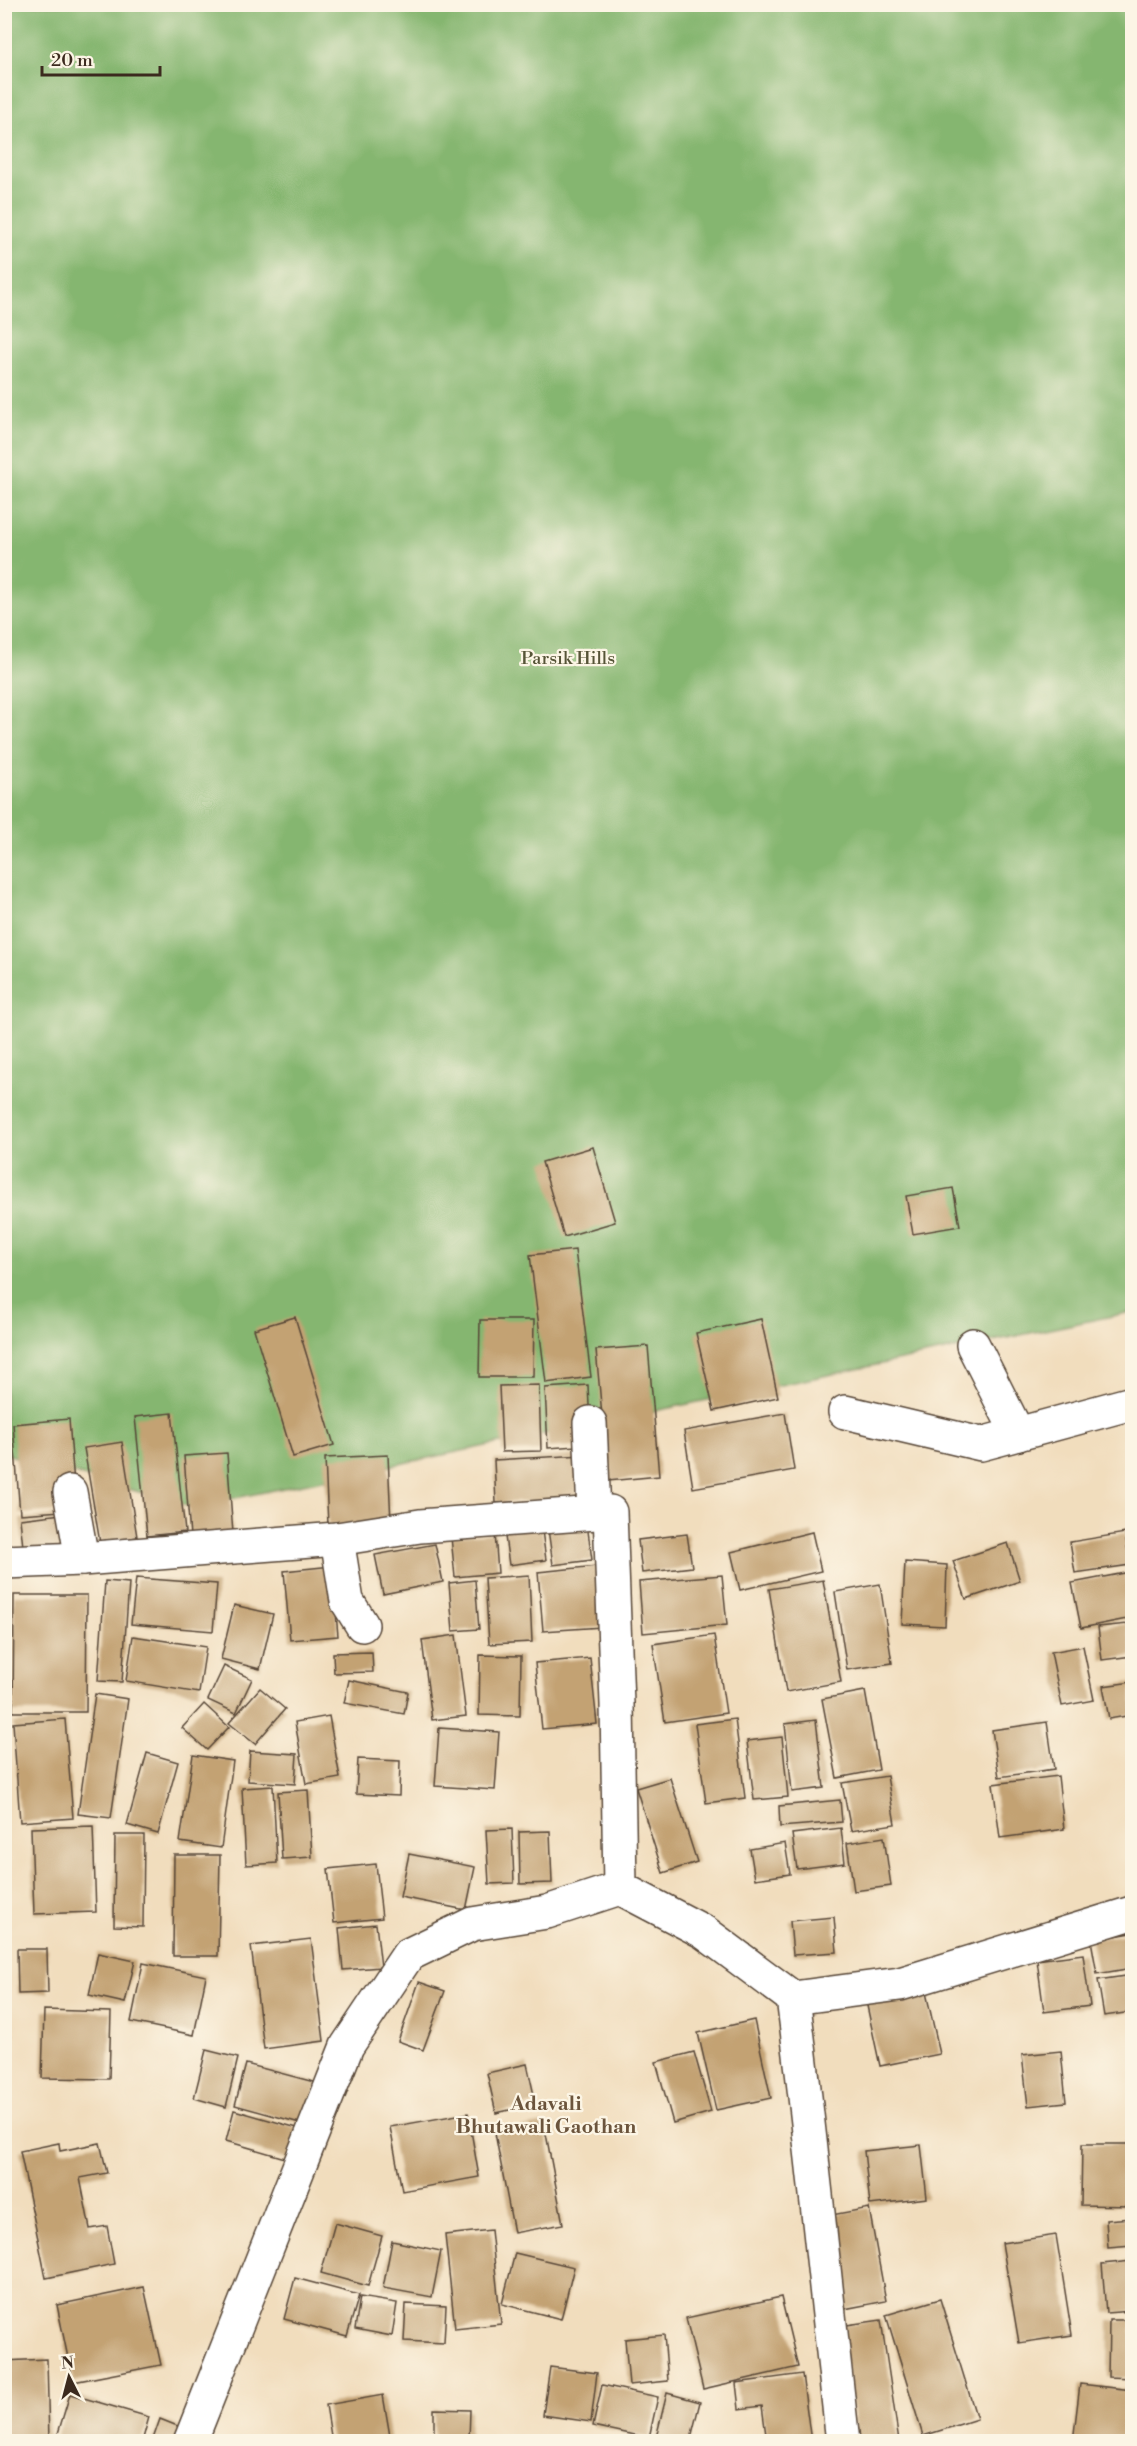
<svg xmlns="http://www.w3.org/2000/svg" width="1137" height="2446" font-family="'Libre Bodoni',serif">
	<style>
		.forest { fill: #85b66f; stroke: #607046; stroke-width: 1.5 }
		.building { fill: #c3a273 }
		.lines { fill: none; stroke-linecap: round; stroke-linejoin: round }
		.minor-casing { stroke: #564536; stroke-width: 36 }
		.minor { stroke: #fff; stroke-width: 33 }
		.labels { text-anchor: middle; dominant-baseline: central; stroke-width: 4.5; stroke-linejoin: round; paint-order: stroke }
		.park-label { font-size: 18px; fill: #565437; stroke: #fcf5e5 }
		.neighbourhood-label { font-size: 20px; font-weight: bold; fill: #6b543c; stroke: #fcf5e5 }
	</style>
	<rect width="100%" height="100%" fill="#fcf5e5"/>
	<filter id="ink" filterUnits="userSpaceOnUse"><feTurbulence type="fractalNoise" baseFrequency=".0167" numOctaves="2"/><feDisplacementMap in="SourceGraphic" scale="12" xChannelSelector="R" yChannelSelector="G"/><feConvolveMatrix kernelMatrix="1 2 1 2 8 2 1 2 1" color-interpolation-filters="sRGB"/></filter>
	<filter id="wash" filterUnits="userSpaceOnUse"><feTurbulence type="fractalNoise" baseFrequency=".008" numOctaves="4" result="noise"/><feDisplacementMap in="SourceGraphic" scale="24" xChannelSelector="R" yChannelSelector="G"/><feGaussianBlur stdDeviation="1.35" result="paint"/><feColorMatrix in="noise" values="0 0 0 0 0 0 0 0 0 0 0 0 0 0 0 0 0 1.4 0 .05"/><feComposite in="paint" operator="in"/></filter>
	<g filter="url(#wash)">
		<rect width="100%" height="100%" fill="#f1ddbd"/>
		<polygon class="forest" points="4,5 1132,5 1132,1312 192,1507 5,1454"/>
		<g id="blocks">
			<g class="building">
				<polygon points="593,1147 615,1222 564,1237 542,1162"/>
				<polygon points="953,1188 960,1226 913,1234 906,1196"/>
				<polygon points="575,1250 591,1377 546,1383 530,1255"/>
				<polygon points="295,1317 334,1445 293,1457 254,1329"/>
				<polygon points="761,1319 778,1397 714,1411 696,1333"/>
				<polygon points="480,1320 534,1320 533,1377 479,1377"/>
				<polygon points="648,1346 659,1476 608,1481 596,1350"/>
				<polygon points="539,1385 541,1451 502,1452 499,1386"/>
				<polygon points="588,1385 591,1445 548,1448 545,1388"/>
				<polygon points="172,1413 185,1532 147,1536 135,1417"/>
				<polygon points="785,1413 794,1470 693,1488 684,1431"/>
				<polygon points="69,1419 76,1510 20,1514 13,1424"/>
				<polygon points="122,1442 137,1537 100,1543 84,1448"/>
				<polygon points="227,1453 233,1533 190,1536 184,1456"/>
				<polygon points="388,1455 391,1523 328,1525 325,1458"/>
				<polygon points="584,1455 586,1499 496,1503 494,1460"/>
				<polygon points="87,1511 92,1548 24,1556 20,1519"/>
				<polygon points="541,1523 546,1560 509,1565 504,1529"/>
				<polygon points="587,1524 592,1560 553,1565 548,1529"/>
				<polygon points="812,1532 821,1571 740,1590 731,1552"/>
				<polygon points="495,1533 498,1573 455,1577 451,1537"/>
				<polygon points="1125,1533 1130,1565 1075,1573 1070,1542"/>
				<polygon points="687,1534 692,1567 642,1573 638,1540"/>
				<polygon points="1008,1543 1020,1581 966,1599 953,1561"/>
				<polygon points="435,1544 443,1582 383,1594 375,1555"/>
				<polygon points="905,1562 947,1565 945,1626 902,1624"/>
				<polygon points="332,1566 338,1636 290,1640 284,1571"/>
				<polygon points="597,1566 602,1627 543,1631 538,1572"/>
				<polygon points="1125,1573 1132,1618 1081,1628 1072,1583"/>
				<polygon points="529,1575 532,1642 489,1644 485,1578"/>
				<polygon points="722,1575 727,1625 643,1633 639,1582"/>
				<polygon points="136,1578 217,1584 213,1631 131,1624"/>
				<polygon points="475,1580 479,1629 453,1631 449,1583"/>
				<polygon points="823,1580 841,1682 786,1692 769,1589"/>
				<polygon points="105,1581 129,1583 122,1682 98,1681"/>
				<polygon points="880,1584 892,1663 847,1670 835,1592"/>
				<polygon points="14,1595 87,1595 86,1712 13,1712"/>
				<polygon points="234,1605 273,1614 260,1669 221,1659"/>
				<polygon points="1128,1624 1132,1656 1102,1660 1098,1627"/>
				<polygon points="456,1635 466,1716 432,1720 422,1640"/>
				<polygon points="714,1635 726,1713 665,1722 653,1644"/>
				<polygon points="133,1636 206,1647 199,1693 126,1681"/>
				<polygon points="1083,1646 1094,1700 1062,1706 1051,1652"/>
				<polygon points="372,1652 373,1672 334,1673 333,1653"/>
				<polygon points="480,1655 521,1656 520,1716 479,1715"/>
				<polygon points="590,1658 597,1724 542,1729 535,1663"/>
				<polygon points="224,1666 252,1679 236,1713 208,1700"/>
				<polygon points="349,1680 408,1692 404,1714 344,1703"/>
				<polygon points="1132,1682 1132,1715 1109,1719 1103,1686"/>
				<polygon points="260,1688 285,1709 255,1744 229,1723"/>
				<polygon points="865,1691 879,1770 837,1778 822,1699"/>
				<polygon points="95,1694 128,1699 111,1818 78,1814"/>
				<polygon points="204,1704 229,1727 207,1750 182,1728"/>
				<polygon points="329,1716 340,1778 306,1784 295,1722"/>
				<polygon points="65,1719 73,1818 20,1822 13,1723"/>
				<polygon points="735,1719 745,1798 706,1803 695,1724"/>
				<polygon points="816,1720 824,1788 792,1792 785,1724"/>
				<polygon points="1047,1722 1054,1769 999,1777 992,1730"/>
				<polygon points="439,1728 499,1732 495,1790 435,1786"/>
				<polygon points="782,1737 788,1797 754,1800 747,1741"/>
				<polygon points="250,1751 297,1754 295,1784 248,1781"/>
				<polygon points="147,1753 178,1762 158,1834 127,1825"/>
				<polygon points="193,1755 233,1761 221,1848 180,1842"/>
				<polygon points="358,1759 400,1761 399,1796 356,1794"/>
				<polygon points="887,1776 895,1824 851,1831 842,1783"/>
				<polygon points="1058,1776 1064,1829 1000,1838 993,1784"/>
				<polygon points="670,1778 697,1862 663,1873 636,1788"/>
				<polygon points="273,1786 277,1863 246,1865 242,1788"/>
				<polygon points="308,1790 312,1857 282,1859 278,1792"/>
				<polygon points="840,1800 842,1822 780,1827 779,1806"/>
				<polygon points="93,1826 96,1912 34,1914 31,1828"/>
				<polygon points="841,1828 845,1863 797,1869 792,1834"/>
				<polygon points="512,1829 514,1883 489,1884 486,1830"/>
				<polygon points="550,1831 552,1883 520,1884 519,1832"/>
				<polygon points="115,1835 144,1835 143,1927 114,1926"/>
				<polygon points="884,1837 891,1886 854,1891 847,1843"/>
				<polygon points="785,1843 790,1874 755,1879 750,1849"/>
				<polygon points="409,1854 475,1867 466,1910 400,1897"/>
				<polygon points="174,1855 220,1855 218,1956 173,1956"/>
				<polygon points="376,1864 382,1918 334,1923 328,1869"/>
				<polygon points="834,1917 837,1952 793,1955 790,1921"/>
				<polygon points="376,1924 381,1967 343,1970 339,1928"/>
				<polygon points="1132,1933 1132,1968 1097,1974 1091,1940"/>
				<polygon points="311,1939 324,2041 264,2049 251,1946"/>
				<polygon points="17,1949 47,1949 48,1993 18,1994"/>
				<polygon points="98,1953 135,1961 125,2003 89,1995"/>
				<polygon points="1083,1954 1090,2006 1044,2012 1037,1960"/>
				<polygon points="143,1963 206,1976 194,2035 131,2022"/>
				<polygon points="1132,1975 1132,2012 1104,2016 1098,1980"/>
				<polygon points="419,1982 445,1991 423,2050 398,2041"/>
				<polygon points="925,1988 940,2054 880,2066 866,2001"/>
				<polygon points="44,2010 111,2012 109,2079 42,2078"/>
				<polygon points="754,2020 771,2098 716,2110 698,2033"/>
				<polygon points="10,2032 12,2060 4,2061 4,2033"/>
				<polygon points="206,2050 238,2058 226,2107 194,2098"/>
				<polygon points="1061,2051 1066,2102 1028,2106 1022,2055"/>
				<polygon points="694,2052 711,2112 673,2123 656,2062"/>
				<polygon points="246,2064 318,2083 307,2125 235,2105"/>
				<polygon points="527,2064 536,2104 496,2113 487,2073"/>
				<polygon points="234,2110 301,2129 292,2160 226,2141"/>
				<polygon points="468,2113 479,2177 402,2191 390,2127"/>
				<polygon points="544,2123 563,2224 514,2233 495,2133"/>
				<polygon points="59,2143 60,2151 100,2143 107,2173 80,2178 90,2229 107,2226 114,2264 46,2278 20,2151"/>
				<polygon points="1082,2144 1132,2144 1132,2206 1081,2205"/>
				<polygon points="921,2145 927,2198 870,2205 864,2151"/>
				<polygon points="869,2208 886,2301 844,2309 826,2216"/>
				<polygon points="1132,2218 1132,2246 1108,2248 1106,2220"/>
				<polygon points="335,2223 382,2236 368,2286 321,2273"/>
				<polygon points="491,2230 501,2324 455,2329 445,2235"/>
				<polygon points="1056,2235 1072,2335 1019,2343 1002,2243"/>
				<polygon points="392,2241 441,2251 432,2297 383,2288"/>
				<polygon points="515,2253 574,2267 561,2319 502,2304"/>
				<polygon points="1132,2261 1132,2311 1106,2313 1102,2264"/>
				<polygon points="295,2278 359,2295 347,2336 284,2319"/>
				<polygon points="144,2287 161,2365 73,2382 57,2305"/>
				<polygon points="360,2297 397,2303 392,2336 355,2329"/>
				<polygon points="781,2297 798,2367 703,2389 686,2318"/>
				<polygon points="4,2298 10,2323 4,2324"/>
				<polygon points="940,2299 977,2419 923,2436 886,2315"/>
				<polygon points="406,2304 446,2306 444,2343 404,2341"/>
				<polygon points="881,2320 899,2441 857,2442 840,2326"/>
				<polygon points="1109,2320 1132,2320 1132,2378 1108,2377"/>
				<polygon points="664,2335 668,2381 629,2385 625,2339"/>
				<polygon points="47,2359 49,2442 4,2442 4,2361"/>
				<polygon points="550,2367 597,2373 591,2422 543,2415"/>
				<polygon points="802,2374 811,2442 767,2442 762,2406 739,2409 736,2383"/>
				<polygon points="1080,2384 1132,2390 1129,2442 1073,2442"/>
				<polygon points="602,2385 658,2397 649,2438 593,2426"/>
				<polygon points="667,2393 700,2402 690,2442 655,2442"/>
				<polygon points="70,2394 149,2417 142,2442 56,2440"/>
				<polygon points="383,2395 391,2442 332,2442 326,2405"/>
				<polygon points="434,2409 470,2410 469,2440 434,2440"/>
				<polygon points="160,2419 185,2429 181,2442 152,2442"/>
			</g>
		</g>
	</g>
	<g filter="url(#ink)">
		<use href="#blocks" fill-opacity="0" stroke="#564536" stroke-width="1.5"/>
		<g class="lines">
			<defs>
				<g id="minor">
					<polyline points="973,1345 1018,1434"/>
					<polyline points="845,1412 981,1444 1132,1403"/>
					<polyline points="590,1423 594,1512"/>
					<polyline points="70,1492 82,1559"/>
					<polyline points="337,1539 347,1601 362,1625"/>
					<polyline points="4,1562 82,1559 337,1539 420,1526 610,1512 617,1704 620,1888"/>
					<path d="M793 1998C812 2145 826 2293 843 2442"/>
					<polyline points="190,2442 347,2046 408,1955 472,1924 547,1912 620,1888 704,1932 793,1998 900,1984 1132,1913"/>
				</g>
			</defs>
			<use href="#minor" class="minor-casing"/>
			<use href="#minor" class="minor"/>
		</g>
	</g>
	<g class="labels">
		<g class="park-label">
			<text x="568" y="658">Parsik Hills</text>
		</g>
		<g class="neighbourhood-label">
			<text x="546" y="2104">Adavali<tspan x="546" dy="23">Bhutawali Gaothan</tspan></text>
		</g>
	</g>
	<rect width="1137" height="2446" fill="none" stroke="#fcf5e5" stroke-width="24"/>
	<g transform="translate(69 2377) rotate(354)" stroke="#fcf5e5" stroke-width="4.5" paint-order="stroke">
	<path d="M0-4.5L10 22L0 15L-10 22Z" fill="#3b2a1e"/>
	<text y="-9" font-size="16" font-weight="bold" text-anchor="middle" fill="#3b2a1e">N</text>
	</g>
	<path d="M42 66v9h118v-9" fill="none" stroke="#3b2a1e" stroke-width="3"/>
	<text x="51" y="66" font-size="18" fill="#3b2a1e" stroke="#fcf5e5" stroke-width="4.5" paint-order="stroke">20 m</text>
</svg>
